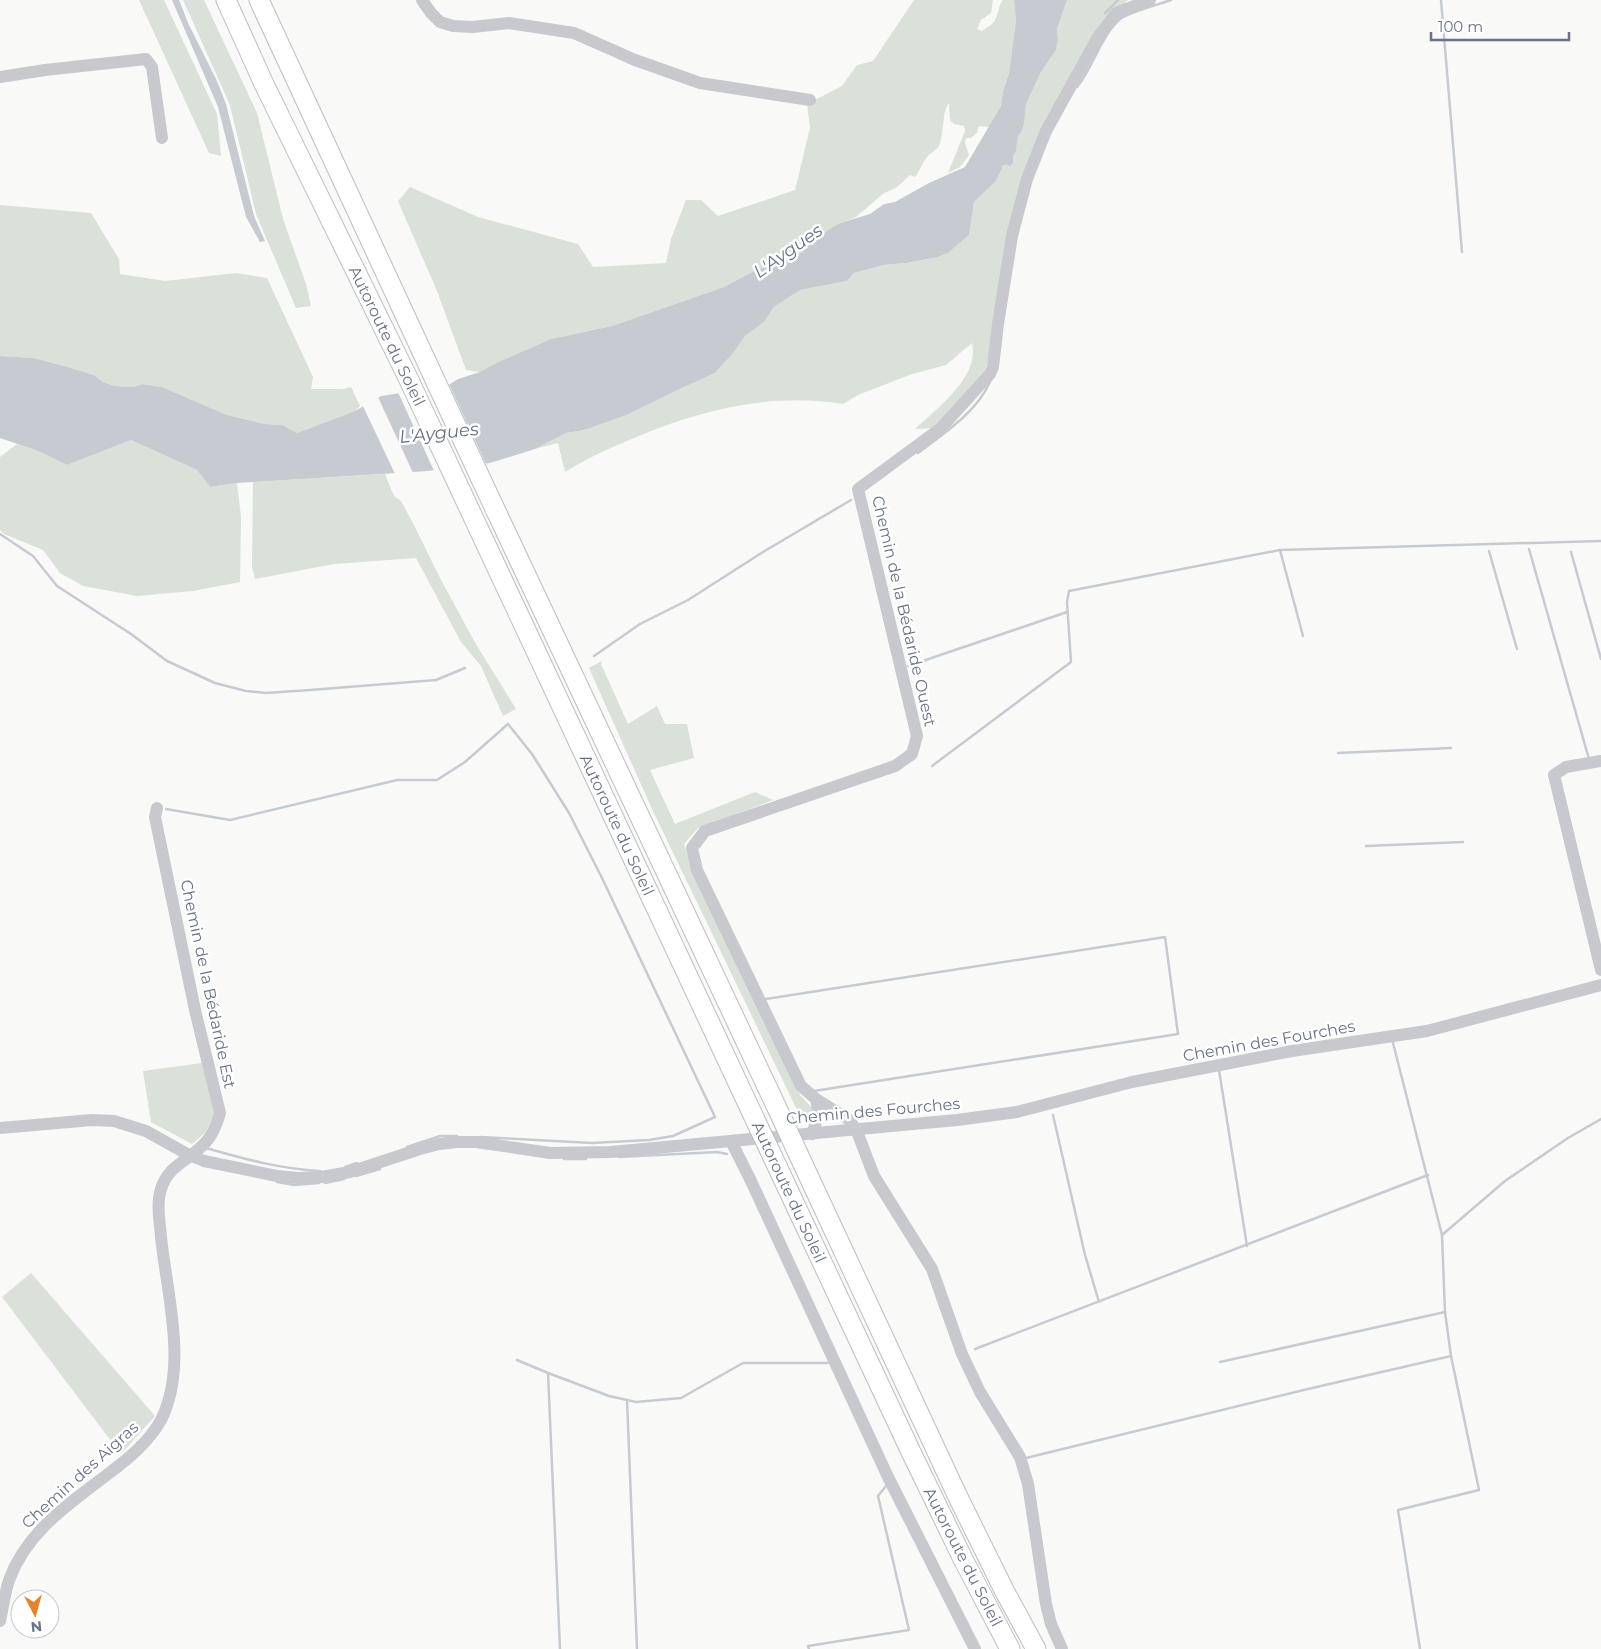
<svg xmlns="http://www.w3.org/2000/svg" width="1601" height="1649" font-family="Montserrat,sans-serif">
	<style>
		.green { fill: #d9e1d8 }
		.water { fill: #c6cbd2 }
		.pier { fill: #f9f9f7 }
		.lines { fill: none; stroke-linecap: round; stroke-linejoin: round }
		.stream { stroke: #c6cbd2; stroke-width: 2.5 }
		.highway-casing { stroke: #bcbdc2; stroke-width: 21 }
		.minor { stroke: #c7c9ce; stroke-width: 12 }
		.highway { stroke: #fff; stroke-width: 19 }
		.highway-bridge-casing { stroke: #bcbdc2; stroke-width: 21; stroke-linecap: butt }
		.highway-bridge { stroke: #fff; stroke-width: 19 }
		.labels { text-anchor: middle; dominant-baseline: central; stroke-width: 5; stroke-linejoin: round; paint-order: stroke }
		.street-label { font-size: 16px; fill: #687289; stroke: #fff }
		.water-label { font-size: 18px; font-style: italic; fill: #647383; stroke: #fff }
	</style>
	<rect width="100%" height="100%" fill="#f9f9f7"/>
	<g class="green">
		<polygon points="139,0 164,0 217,114 221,156 209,153"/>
		<polygon points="183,0 204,0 257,113 283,219 306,284 311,306 296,308 256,214 230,105"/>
		<path d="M914 0H993L991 13 981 20 977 29 982 31C985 28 989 27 992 24 999 18 997 7 1003 0H1014L1016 20 1009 73 1003 91 1001 106 990 127 979 126 977 133 971 138H966L965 143 969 155 960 167 948 173 965 131 964 126 954 124 950 120 949 103C942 110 944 135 939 146 936 151 931 152 927 157 922 163 920 171 915 177L910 175 896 188 884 193 856 217 840 223 818 236 802 252 754 271 724 287 612 326 551 339 496 363 480 372 466 370 437 291 398 201 410 187 478 217 578 244 593 267 666 263 671 239 686 200H701L718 216 795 190 810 128 807 104 842 86 857 65 873 61Z"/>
		<path d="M1067 0H1128L1095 33 1042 129 985 372 936 428 915 429C937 408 980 377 972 343L946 365 912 374 858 395 843 404C771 392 700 410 634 438 610 448 587 458 565 472L558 443 535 449 566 433 584 430 715 373 735 351 745 336 764 322 774 307 800 290 847 281 854 273 884 265 906 263 938 257 948 253 969 235 974 202 996 181 1003 166 1013 156 1016 151 1018 135 1022 131 1024 124 1026 104 1041 72 1056 50 1058 40 1057 29Z"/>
		<polygon points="0,205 91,213 119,259 120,274 165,281 236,273 267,278 313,377 311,389 343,389 351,387 360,406 355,411 297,433 283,425 265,424 227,415 162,387 142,384 134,387 116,386 103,382 94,375 64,366 34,358 0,356"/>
		<polygon points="131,440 197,470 210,487 237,483 241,517 240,582 193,591 137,596 83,586 60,573 43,550 4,534 0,530 0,457 17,444 38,451 67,465"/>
		<polygon points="385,474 394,496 401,501 414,525 439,576 474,641 516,709 503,716 481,666 461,642 416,558 334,564 255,579 252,567 253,482"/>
		<polygon points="602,661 601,664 628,724 657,706 665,724 687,724 694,758 650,770 675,824 755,792 773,800 697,829 684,844 690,865 800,1095 814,1110 813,1121 800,1116 652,809 589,668"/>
		<polygon points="202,1063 214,1114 206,1132 192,1144 151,1122 143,1071"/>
		<polygon points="31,1273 155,1416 121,1454 2,1297"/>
	</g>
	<g class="water">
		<polygon points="172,0 179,0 189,25 217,81 226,104 254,216 265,241 260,242 246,217 218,107"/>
		<polygon points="1014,0 1067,0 1057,29 1058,40 1056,50 1041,72 1026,104 1024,124 1022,131 1018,136 1016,151 1013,156 1013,163 1010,166 1006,164 1003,166 996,181 974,202 969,235 948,253 938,257 906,263 884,265 854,273 847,281 800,290 774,307 764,322 745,336 735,351 715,373 675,391 626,415 584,430 566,433 535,449 490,463 428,471 237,483 210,487 197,470 131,440 67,465 38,451 0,438 0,356 34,358 64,366 94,375 103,382 115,386 134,387 142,384 162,387 227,415 265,424 283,425 297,433 355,411 381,396 447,386 458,379 480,372 496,363 551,339 612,326 724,287 754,271 802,252 818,236 840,223 870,214 884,204 895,202 929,183 965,167 1001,106 1003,91 1009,73 1016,20"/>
	</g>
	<g class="pier">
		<polygon points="448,382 487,466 435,473 397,390 430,386"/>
		<polygon points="377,395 414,475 396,476 362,404"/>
	</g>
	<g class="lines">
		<g class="stream">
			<polyline points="1441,0 1462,252"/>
			<polyline points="1105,13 1118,0"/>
			<path d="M1077 87C1094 66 1100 37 1120 19 1128 13 1160 4 1171 0"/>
			<path d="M918 453C944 433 976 413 990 382"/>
			<polyline points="0,534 33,556 57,586 131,634 167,661 215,683 246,691 266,693 310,690 436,680 465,668"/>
			<polyline points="1529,549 1589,759"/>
			<polyline points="1280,550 1303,636"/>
			<polyline points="1489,551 1517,649"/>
			<polyline points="1571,552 1601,659"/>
			<polyline points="594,656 640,624 688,600 763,552 851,500"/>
			<polyline points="908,666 1067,612"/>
			<polyline points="1338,753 1451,748"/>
			<polyline points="932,766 1071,662 1067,602 1069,591 1280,550 1601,541"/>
			<polyline points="166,809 230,820 397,780 437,780 465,762 508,724 532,754 569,813 602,878 715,1117 673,1136 649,1140 592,1143 480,1137"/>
			<polyline points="1366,846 1463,842"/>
			<polyline points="766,999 1165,937 1178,1034 814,1091"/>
			<polyline points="1393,1043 1442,1235"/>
			<polyline points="1219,1070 1247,1246"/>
			<polyline points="1053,1115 1085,1255 1099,1302"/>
			<polyline points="407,1147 440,1136 457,1136"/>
			<path d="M206 1148C244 1159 281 1169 320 1171"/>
			<polyline points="619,1157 717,1152 727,1154"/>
			<polyline points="564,1159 586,1159"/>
			<polyline points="345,1167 357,1163"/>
			<polyline points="356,1176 380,1169"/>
			<polyline points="277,1182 294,1185 319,1183"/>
			<polyline points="325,1183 344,1179"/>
			<polyline points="975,1349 1428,1175"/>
			<polyline points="517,1360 548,1373 609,1396 636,1402 681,1398 743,1363 828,1363"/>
			<polyline points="1220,1362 1445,1312"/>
			<polyline points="548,1373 560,1649"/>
			<polyline points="627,1400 637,1649"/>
			<polyline points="1026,1458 1308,1389 1451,1356 1445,1312 1442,1235 1505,1181 1568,1138 1601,1119"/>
			<polyline points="809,1649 808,1646 909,1630 878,1496 886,1486"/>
			<polyline points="1420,1649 1398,1510 1479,1490 1451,1356"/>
		</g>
		<defs>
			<g id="highway">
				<polyline points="226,0 264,84 409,380 759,1128"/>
				<polyline points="259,0 480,477 785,1125"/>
				<polyline points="795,1147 958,1497 1005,1592 1036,1649"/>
				<polyline points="770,1151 911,1452 963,1559 1010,1649"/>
			</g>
		</defs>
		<use href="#highway" class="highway-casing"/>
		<g class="minor">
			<polyline points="422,0 431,13 440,22 453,26 473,27 509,23 574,33 635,60 700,83 810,100"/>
			<polyline points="0,77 45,70 146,59 152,67 162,138"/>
			<polyline points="1601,761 1566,767 1554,775 1601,970"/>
			<polyline points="0,1128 92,1120 114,1121 146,1131 189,1155 204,1161 277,1176 298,1178 321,1177 350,1172 420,1149 439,1144 457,1142 476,1142 550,1153 611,1152 957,1120 1017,1112 1132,1082 1292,1051 1427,1031 1601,985"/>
			<path d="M812 1134C817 1121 820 1112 816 1099"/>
			<polyline points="731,1141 751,1181 888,1477 975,1649"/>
			<path d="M0 1621C3 1607 5 1593 9 1580 27 1531 69 1504 108 1474 128 1459 149 1442 161 1420 188 1366 167 1295 161 1237 160 1222 156 1204 161 1189 168 1165 190 1160 205 1143 213 1135 217 1124 220 1113L195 1010 155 817 157 808"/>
			<polyline points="1062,1649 1051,1624 1046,1604 1028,1484 1020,1457 980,1392 962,1354 932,1269 874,1176 856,1129 848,1119 816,1099 801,1086 697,870 692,848 705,831 895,766 912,754 917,736 858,489 941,428 990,374 993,367 998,324 1012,236 1027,179 1046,131 1098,37 1116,13 1150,0"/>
		</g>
		<use href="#highway" class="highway"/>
		<defs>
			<g id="highway-bridge">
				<polyline points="785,1125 795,1147"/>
				<polyline points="759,1128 770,1151"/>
			</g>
		</defs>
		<use href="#highway-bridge" class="highway-bridge-casing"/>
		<use href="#highway-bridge" class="highway-bridge"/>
	</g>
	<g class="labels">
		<g class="street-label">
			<text transform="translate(387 336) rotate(64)">Autoroute du Soleil</text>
			<text transform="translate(904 611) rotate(77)">Chemin de la Bédaride Ouest</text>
			<text transform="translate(617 825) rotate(65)">Autoroute du Soleil</text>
			<text transform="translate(208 984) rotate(78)">Chemin de la Bédaride Est</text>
			<text transform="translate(1269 1041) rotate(-10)">Chemin des Fourches</text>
			<text transform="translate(873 1111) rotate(-5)">Chemin des Fourches</text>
			<text transform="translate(789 1192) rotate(65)">Autoroute du Soleil</text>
			<text transform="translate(80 1475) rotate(-42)">Chemin des Aigras</text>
			<text transform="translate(963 1557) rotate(63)">Autoroute du Soleil</text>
		</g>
		<g class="water-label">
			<text transform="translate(788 251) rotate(-35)">L'Aygues</text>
			<text transform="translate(439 433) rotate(-6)">L'Aygues</text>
		</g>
	</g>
	<g transform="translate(35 1614) rotate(174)"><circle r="24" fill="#ffffff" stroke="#c3c7d0"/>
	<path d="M0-4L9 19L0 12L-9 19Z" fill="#e6822a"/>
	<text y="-8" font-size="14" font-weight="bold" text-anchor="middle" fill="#687289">N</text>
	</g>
	<path d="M1431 32v8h138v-8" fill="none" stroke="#687289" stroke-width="2.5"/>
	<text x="1438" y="32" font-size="15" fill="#687289" stroke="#ffffff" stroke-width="4" paint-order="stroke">100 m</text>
</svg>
